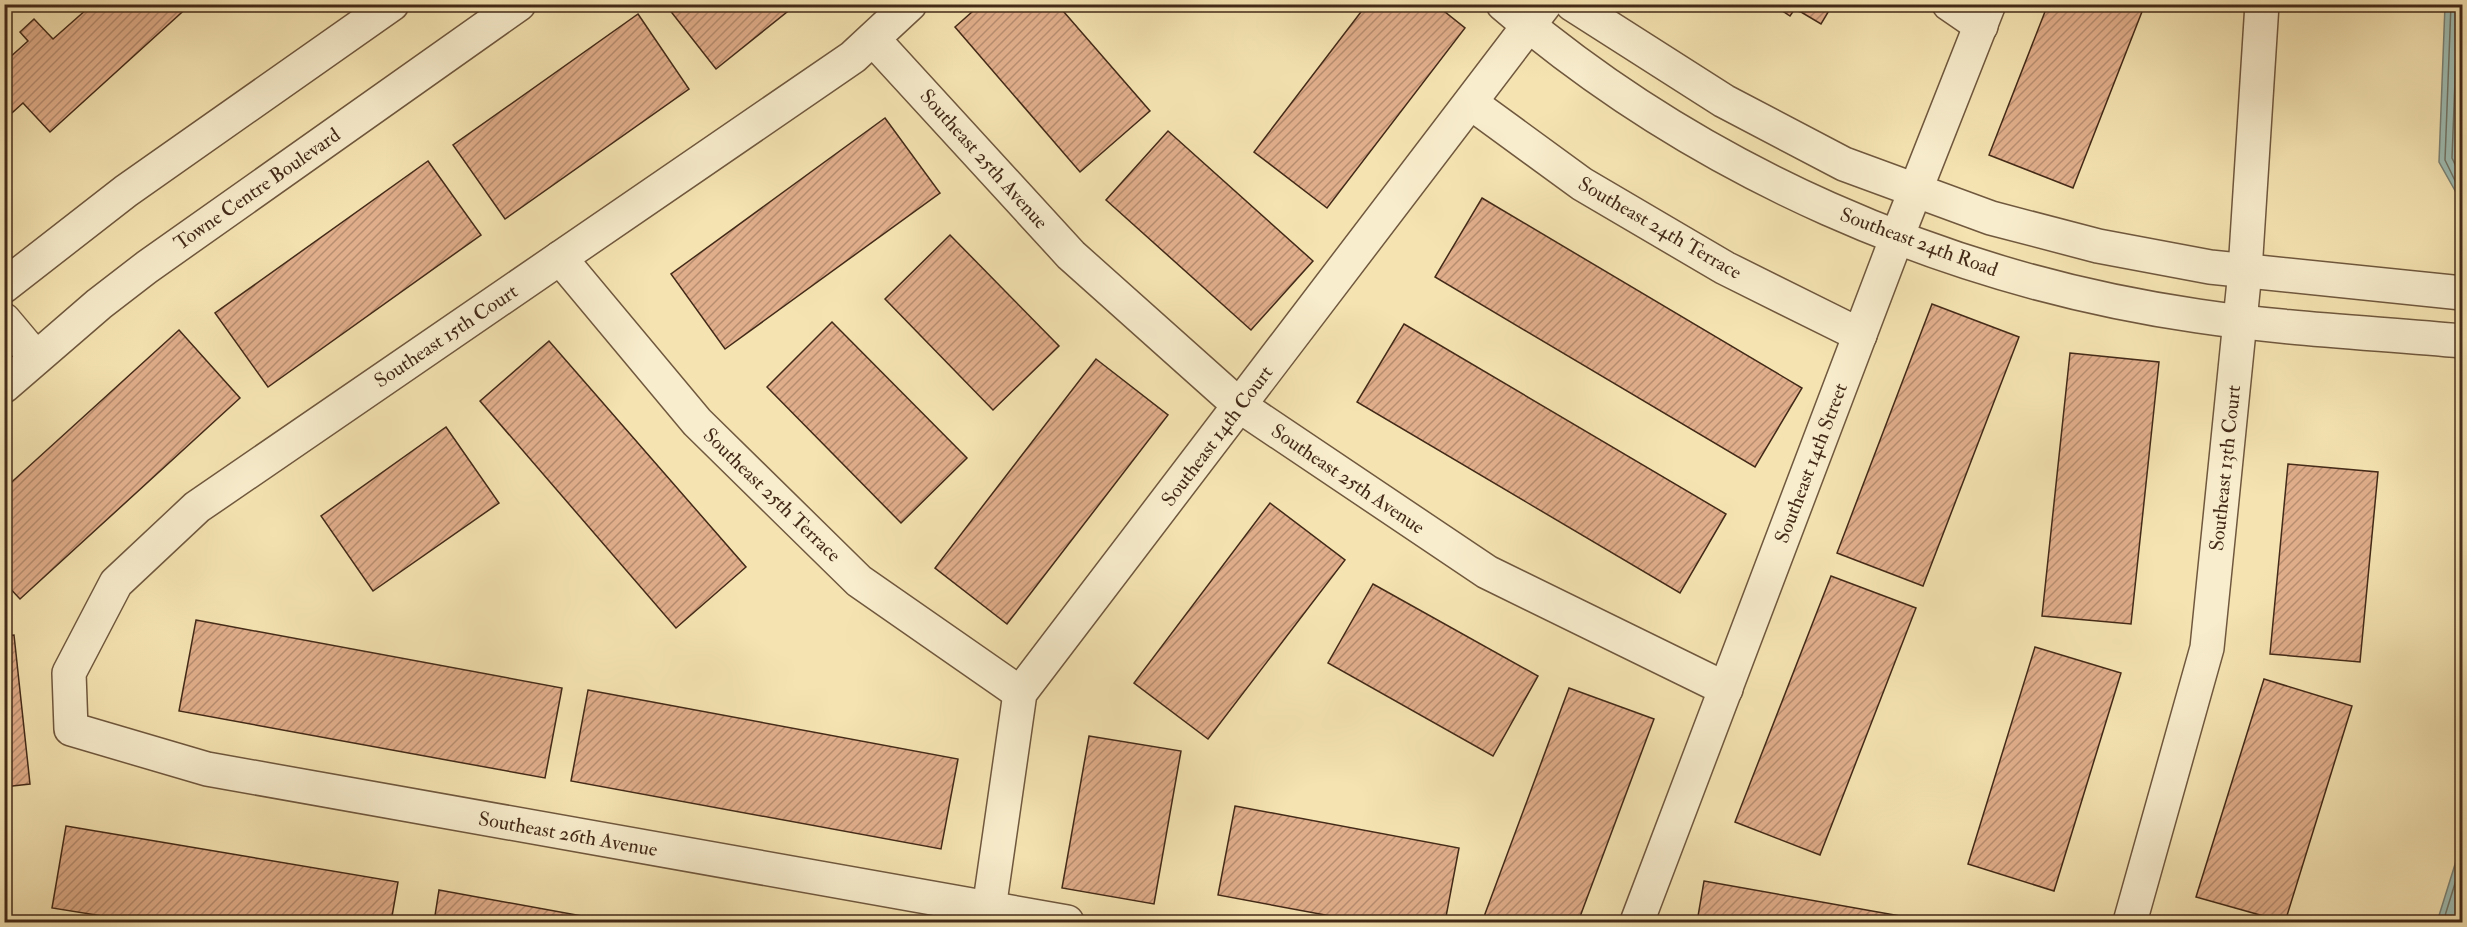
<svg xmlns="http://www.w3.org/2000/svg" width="2467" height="927" font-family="'IM FELL Double Pica',serif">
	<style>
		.water { fill: #9ebdb4; stroke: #7a8276; stroke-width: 1.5 }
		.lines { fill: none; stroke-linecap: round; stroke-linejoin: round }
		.shore { stroke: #707466; stroke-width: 1.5 }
		.building { fill: url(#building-hatch); stroke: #432a18; stroke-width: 1.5 }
		.minor-casing { stroke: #70583e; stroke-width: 36 }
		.minor { stroke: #f8edcd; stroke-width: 33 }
		.labels { text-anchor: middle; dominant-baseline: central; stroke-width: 4.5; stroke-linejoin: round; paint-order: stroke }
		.street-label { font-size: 20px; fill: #432a18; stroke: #f8edcd }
	</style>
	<defs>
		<pattern id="building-hatch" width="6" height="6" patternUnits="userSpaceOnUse" patternTransform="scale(1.5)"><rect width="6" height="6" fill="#e1ae8b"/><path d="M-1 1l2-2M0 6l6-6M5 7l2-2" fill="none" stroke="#b88e71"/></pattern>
	</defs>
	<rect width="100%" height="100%" fill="#f5e4b2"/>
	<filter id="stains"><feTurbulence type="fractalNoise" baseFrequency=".00333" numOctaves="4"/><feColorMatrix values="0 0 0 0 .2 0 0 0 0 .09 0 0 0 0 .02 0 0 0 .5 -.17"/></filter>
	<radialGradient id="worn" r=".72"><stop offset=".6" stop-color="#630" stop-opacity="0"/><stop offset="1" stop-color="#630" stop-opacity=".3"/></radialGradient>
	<g class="water">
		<polygon points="2445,5 2462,5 2462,203 2439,162"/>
		<polygon points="2462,842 2462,922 2437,922"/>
	</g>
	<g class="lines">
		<g class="shore">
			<polyline points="2451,4 2445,160 2462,195"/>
			<polyline points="2458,4 2452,158 2462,179"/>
			<polyline points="2443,922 2462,861"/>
		</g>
	</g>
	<g class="building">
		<polygon points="83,4 191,4 50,132 23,103 4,120 4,55 8,59 28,41 20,32 34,19 53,39 87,9"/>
		<polygon points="665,4 797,4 716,69"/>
		<polygon points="981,4 1057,4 1150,111 1080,172 955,27"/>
		<polygon points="1367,4 1435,4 1465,28 1327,208 1254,152"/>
		<polygon points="1772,4 1833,4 1821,24 1801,12 1794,10 1790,16"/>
		<polygon points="2048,4 2145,4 2073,188 1989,155"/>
		<polygon points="638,14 689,89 505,219 453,145"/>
		<polygon points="885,118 940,193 725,349 671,274"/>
		<polygon points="1168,131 1313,261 1251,330 1106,200"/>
		<polygon points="428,161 481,235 268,387 215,313"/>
		<polygon points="1482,198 1802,388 1755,467 1435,277"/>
		<polygon points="950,235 1059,346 993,410 885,299"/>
		<polygon points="1932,304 2019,337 1923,586 1837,553"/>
		<polygon points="832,322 967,458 901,523 767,387"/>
		<polygon points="1404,324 1726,514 1680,593 1357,402"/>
		<polygon points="179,330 240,398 20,599 4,582 4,489"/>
		<polygon points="549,341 746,567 676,628 480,401"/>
		<polygon points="2070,353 2159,362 2131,624 2042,616"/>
		<polygon points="1096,359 1168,415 1007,624 935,568"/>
		<polygon points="446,427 499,503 373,591 321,516"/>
		<polygon points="2288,464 2378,472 2360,662 2270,654"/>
		<polygon points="1270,503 1345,560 1208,739 1134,683"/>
		<polygon points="1831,576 1916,608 1820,855 1735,822"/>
		<polygon points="1373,584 1538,676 1493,756 1328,663"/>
		<polygon points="196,620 562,688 545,778 179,711"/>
		<polygon points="14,635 30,784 4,787 4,636"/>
		<polygon points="2035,647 2121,673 2054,891 1968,864"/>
		<polygon points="2264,679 2352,706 2285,922 2196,897"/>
		<polygon points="1569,688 1654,719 1578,922 1482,922"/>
		<polygon points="588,690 958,759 941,849 571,781"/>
		<polygon points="1089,736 1181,751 1154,904 1062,888"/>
		<polygon points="1235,806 1459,848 1445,922 1363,922 1218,895"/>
		<polygon points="66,826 398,882 391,922 140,922 52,908"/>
		<polygon points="1704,881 1934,922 1697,922"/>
		<polygon points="439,890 615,922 434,922"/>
	</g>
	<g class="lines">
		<defs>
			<g id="minor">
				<polyline points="910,4 853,57 197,507 116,583 69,673 71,729 207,769 1067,922"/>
				<path d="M1503 4C1698 171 1944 279 2198 316 2285 329 2375 333 2462 341"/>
				<polyline points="1572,4 1724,101 1844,164 1991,218 2098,246 2210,267 2462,293"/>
				<polyline points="1949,4 1981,26"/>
				<polyline points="873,39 1071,255 1240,406 1487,572 1726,689"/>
				<polyline points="1471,103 1582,184 1725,268 1860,335"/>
				<polyline points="560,258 697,422 859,581 1020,693"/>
				<polyline points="4,286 126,191 392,4"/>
				<polyline points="4,320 36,358"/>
				<polyline points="4,386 99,304 147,267 519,4"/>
				<polyline points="989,909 1020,693 1545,4"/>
				<polyline points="1637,922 1897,237 1989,4"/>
				<polyline points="2130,922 2207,648 2245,271 2262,4"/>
			</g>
		</defs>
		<use href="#minor" class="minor-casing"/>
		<use href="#minor" class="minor"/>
	</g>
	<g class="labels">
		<g class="street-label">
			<text transform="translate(984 159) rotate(48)">Southeast 25th Avenue</text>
			<text transform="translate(257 189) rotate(-35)">Towne Centre Boulevard</text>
			<text transform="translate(1660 228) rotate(30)">Southeast 24th Terrace</text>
			<text transform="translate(1919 242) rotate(20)">Southeast 24th Road</text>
			<text transform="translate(446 336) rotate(-34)">Southeast 15th Court</text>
			<text transform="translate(1217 436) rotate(-53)">Southeast 14th Court</text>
			<text transform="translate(1811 463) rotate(-69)">Southeast 14th Street</text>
			<text transform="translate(2225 468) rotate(-84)">Southeast 13th Court</text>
			<text transform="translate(1348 479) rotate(34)">Southeast 25th Avenue</text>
			<text transform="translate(772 495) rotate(44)">Southeast 25th Terrace</text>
			<text transform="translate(568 834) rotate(10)">Southeast 26th Avenue</text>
		</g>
	</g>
	<rect width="2467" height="927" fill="none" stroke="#f5e4b2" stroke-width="24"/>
	<rect x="6" y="6" width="2455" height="915" fill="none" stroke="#432a18" stroke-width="3"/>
	<rect x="12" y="12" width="2443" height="903" fill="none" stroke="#432a18" stroke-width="1.5"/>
	<rect width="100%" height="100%" filter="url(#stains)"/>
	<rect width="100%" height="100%" fill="url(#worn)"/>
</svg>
